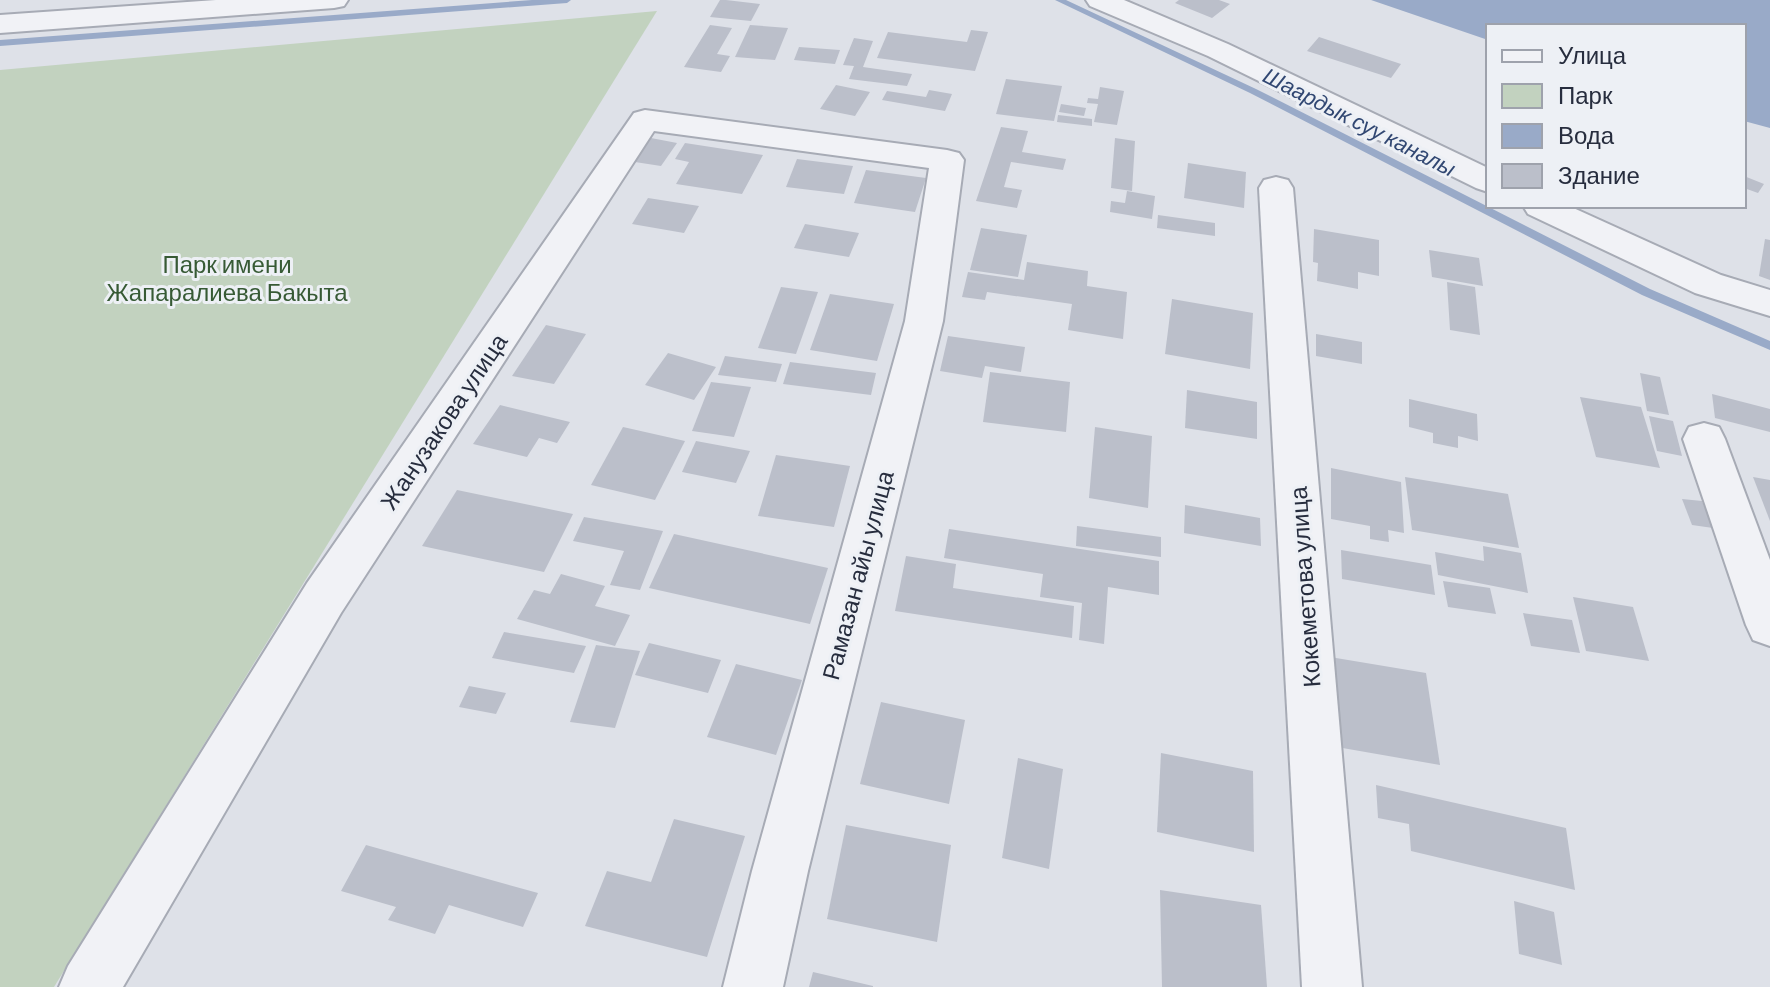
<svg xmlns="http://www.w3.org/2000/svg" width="1770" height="987" font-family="Barlow,sans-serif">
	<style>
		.green { fill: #c2d2bf }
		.water { fill: #99aac8 }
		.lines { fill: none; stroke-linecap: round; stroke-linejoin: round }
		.stream { fill: #99aac8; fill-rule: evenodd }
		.building { fill: #bbbfca }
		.minor-casing { stroke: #a7abb5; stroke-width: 4 }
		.minor { fill: #f1f2f6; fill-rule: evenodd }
		.labels { text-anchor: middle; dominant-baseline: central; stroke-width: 6; stroke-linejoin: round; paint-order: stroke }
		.far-water-label { font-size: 22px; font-style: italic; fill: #314772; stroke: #edf0f5 }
		.park-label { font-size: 24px; fill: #375a35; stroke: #edf0f5 }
		.street-label { font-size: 24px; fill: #272d3e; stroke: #edf0f5 }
	</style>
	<rect width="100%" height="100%" fill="#dee1e8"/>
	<polygon class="green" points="657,11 54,987 0,987 0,70"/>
	<polygon class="water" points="1371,0 1770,0 1770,128 1744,121 1744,26 1488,26 1488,40"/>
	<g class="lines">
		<g class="stream">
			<polygon points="532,0 571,0 567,3 0,46 0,40"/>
			<polygon points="1055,0 1066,0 1256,89 1650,289 1770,341 1770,350 1642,295 1250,93"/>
		</g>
	</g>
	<g class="building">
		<polygon points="720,0 726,0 760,4 751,21 710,17"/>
		<polygon points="1179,0 1219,0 1230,4 1212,18 1175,3"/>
		<polygon points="710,25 732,28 717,54 730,56 721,72 684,67"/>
		<polygon points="750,25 788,28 775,60 735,57"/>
		<polygon points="971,30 988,32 975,71 877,58 888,32 967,42"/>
		<polygon points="1319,37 1401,64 1391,78 1307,51"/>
		<polygon points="854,38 873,41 863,67 912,74 907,86 849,79 854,66 843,65"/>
		<polygon points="799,47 840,50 835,64 794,60"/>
		<polygon points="1006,79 1062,86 1054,121 996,114"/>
		<polygon points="836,85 870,92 855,116 820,109"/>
		<polygon points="1100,87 1124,91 1117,125 1094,122 1098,104 1087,103 1088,98 1098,99"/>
		<polygon points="929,90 952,94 945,111 882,100 887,91 926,97"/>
		<polygon points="1061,104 1086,108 1084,116 1059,112"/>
		<polygon points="1058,115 1092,119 1092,126 1057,122"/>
		<polygon points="1001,127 1028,131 1022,152 1066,159 1063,170 1011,162 1004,187 1022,190 1017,208 976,201"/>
		<polygon points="651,138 677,143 661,166 635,162"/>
		<polygon points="1115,138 1135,141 1132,191 1111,188"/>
		<polygon points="685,143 763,155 742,194 676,184 689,162 675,159"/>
		<polygon points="797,159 853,166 844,194 786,187"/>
		<polygon points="1188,163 1246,172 1244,208 1184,198"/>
		<polygon points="866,170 926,178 915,212 854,203"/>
		<polygon points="1744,176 1764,184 1758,193 1744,188"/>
		<polygon points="1127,191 1155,196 1152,219 1110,212 1111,201 1125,203"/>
		<polygon points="648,198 699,206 684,233 632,224"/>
		<polygon points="1158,215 1215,223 1215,236 1157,228"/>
		<polygon points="805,224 859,233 849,257 794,248"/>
		<polygon points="981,228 1027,235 1018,277 970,270"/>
		<polygon points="1314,229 1379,240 1379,276 1358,272 1358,289 1317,281 1318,263 1313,262"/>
		<polygon points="1765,239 1770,240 1770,280 1759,276"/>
		<polygon points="1429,250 1479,258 1483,286 1432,277"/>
		<polygon points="1027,262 1088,271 1087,286 1127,292 1123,339 1068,330 1072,304 987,292 985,300 962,297 968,272 1024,280"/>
		<polygon points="1447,282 1475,287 1480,335 1450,330"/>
		<polygon points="781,287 818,292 796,354 758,348"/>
		<polygon points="830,294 894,304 877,361 810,350"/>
		<polygon points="1172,299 1253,313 1250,369 1165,354"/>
		<polygon points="546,325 586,334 554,384 512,376"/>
		<polygon points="1316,334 1362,342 1362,364 1316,356"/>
		<polygon points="948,336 1025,347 1021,372 985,366 982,378 940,371"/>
		<polygon points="668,353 716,367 694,400 645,385"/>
		<polygon points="725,356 782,364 776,382 718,375"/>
		<polygon points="790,362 876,373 871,395 783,384"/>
		<polygon points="990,372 1070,382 1066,432 983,422"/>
		<polygon points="1640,373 1660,377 1669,415 1647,411"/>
		<polygon points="711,382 751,387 734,437 692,431"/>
		<polygon points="1187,390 1257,402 1257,439 1185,428"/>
		<polygon points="1712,394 1770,409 1770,432 1715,418"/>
		<polygon points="1580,397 1641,407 1660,468 1596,457"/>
		<polygon points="1409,399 1477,414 1478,441 1458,436 1458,448 1433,443 1433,433 1409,427"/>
		<polygon points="500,405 570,422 557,443 539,438 527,457 473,444"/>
		<polygon points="1649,416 1673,421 1682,456 1657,451"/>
		<polygon points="623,427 685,441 655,500 591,485"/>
		<polygon points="1095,427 1152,436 1148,508 1089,498"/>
		<polygon points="696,441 750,451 736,483 682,472"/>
		<polygon points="776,455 850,466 834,527 758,516"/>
		<polygon points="1331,468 1401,482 1404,533 1388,530 1389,542 1370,539 1370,526 1331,519"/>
		<polygon points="1405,477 1508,494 1519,548 1412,530"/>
		<polygon points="1753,477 1770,480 1770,521"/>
		<polygon points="457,490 573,514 544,572 422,546"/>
		<polygon points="1682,499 1702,501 1713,528 1692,525"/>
		<polygon points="1185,505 1260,518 1261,546 1184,533"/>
		<polygon points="584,517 663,531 640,590 610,585 624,551 573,541"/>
		<polygon points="1077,526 1161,537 1161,557 1076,546"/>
		<polygon points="949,529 1159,561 1159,595 1108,587 1104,644 1079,640 1082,603 1040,597 1043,574 944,558"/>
		<polygon points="674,534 828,568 810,624 649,588"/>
		<polygon points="1483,546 1521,553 1528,593 1438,575 1435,552 1484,561"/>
		<polygon points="1341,550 1431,565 1435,595 1342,579"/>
		<polygon points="906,556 956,564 953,588 1074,606 1072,638 895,611"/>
		<polygon points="561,574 605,586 595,606 630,615 615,646 517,619 534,590 550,594"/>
		<polygon points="1443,581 1490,588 1496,614 1448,607"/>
		<polygon points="1573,597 1633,607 1649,661 1586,651"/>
		<polygon points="1523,613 1572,620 1580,653 1531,646"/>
		<polygon points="504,632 586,646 574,673 492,658"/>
		<polygon points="649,643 721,660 708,693 635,675"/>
		<polygon points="596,645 640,651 615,728 570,722"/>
		<polygon points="1324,656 1426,673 1440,765 1331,746"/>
		<polygon points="736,664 802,680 776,755 707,737"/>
		<polygon points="469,686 506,693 496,714 459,707"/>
		<polygon points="881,702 965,720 949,804 860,784"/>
		<polygon points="1161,753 1253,771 1254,852 1157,832"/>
		<polygon points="1018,758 1063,769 1049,869 1002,858"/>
		<polygon points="1376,785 1566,828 1575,890 1411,851 1409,824 1378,818"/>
		<polygon points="674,819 745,836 707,957 585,926 607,871 651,882"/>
		<polygon points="846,825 951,845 937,942 827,919"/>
		<polygon points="366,845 538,893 523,927 449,905 435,934 388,920 396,907 341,891"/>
		<polygon points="1160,890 1261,905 1267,987 1162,987"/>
		<polygon points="1514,901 1554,912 1562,965 1519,954"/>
		<polygon points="813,972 873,986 873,987 809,987"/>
	</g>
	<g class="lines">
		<defs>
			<g id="minor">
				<polygon points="216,0 348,0 344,6 334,8 0,33 0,15"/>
				<polygon points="1086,0 1124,0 1228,44 1488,168 1488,192 1476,188 1208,56 1090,6"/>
				<polygon points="645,110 947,150 959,153 964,160 943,321 808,871 783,987 723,987 752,871 905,321 929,168 654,131 341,613 123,987 59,987 68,966 307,583 634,113"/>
				<polygon points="1276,177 1288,180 1293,188 1362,987 1302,987 1259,188 1264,180"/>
				<polygon points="1523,206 1569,206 1721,275 1770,290 1770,316 1695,293 1528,214"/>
				<polygon points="1704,423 1719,427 1725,439 1770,560 1770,646 1753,640 1746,625 1683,439 1689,427"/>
			</g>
		</defs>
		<use href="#minor" class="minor-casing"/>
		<use href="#minor" class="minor"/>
	</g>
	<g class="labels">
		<g class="far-water-label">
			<text transform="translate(1360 121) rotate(27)">Шаардык суу каналы</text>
		</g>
		<g class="park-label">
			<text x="227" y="263">Парк имени<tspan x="227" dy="28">Жапаралиева Бакыта</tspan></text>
		</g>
		<g class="street-label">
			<text transform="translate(443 421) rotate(-56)">Жанузакова улица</text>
			<text transform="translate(857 575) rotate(-75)">Рамазан айы улица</text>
			<text transform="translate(1304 587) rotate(-94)">Кокеметова улица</text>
		</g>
	</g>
	<rect x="1486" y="24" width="260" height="184" fill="#edf0f5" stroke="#9ea2ac" stroke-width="2"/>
	<rect x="1502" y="50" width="40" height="12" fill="#f1f2f6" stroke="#9ea2ac" stroke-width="2"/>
	<text x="1558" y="64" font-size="24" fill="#272d3e">Улица</text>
	<rect x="1502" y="84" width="40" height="24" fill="#c2d2bf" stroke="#9ea2ac" stroke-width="2"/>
	<text x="1558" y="104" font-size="24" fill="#272d3e">Парк</text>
	<rect x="1502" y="124" width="40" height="24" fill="#99aac8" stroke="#9ea2ac" stroke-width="2"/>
	<text x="1558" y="144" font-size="24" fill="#272d3e">Вода</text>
	<rect x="1502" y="164" width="40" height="24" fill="#bbbfca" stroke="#9ea2ac" stroke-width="2"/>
	<text x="1558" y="184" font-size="24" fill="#272d3e">Здание</text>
</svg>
